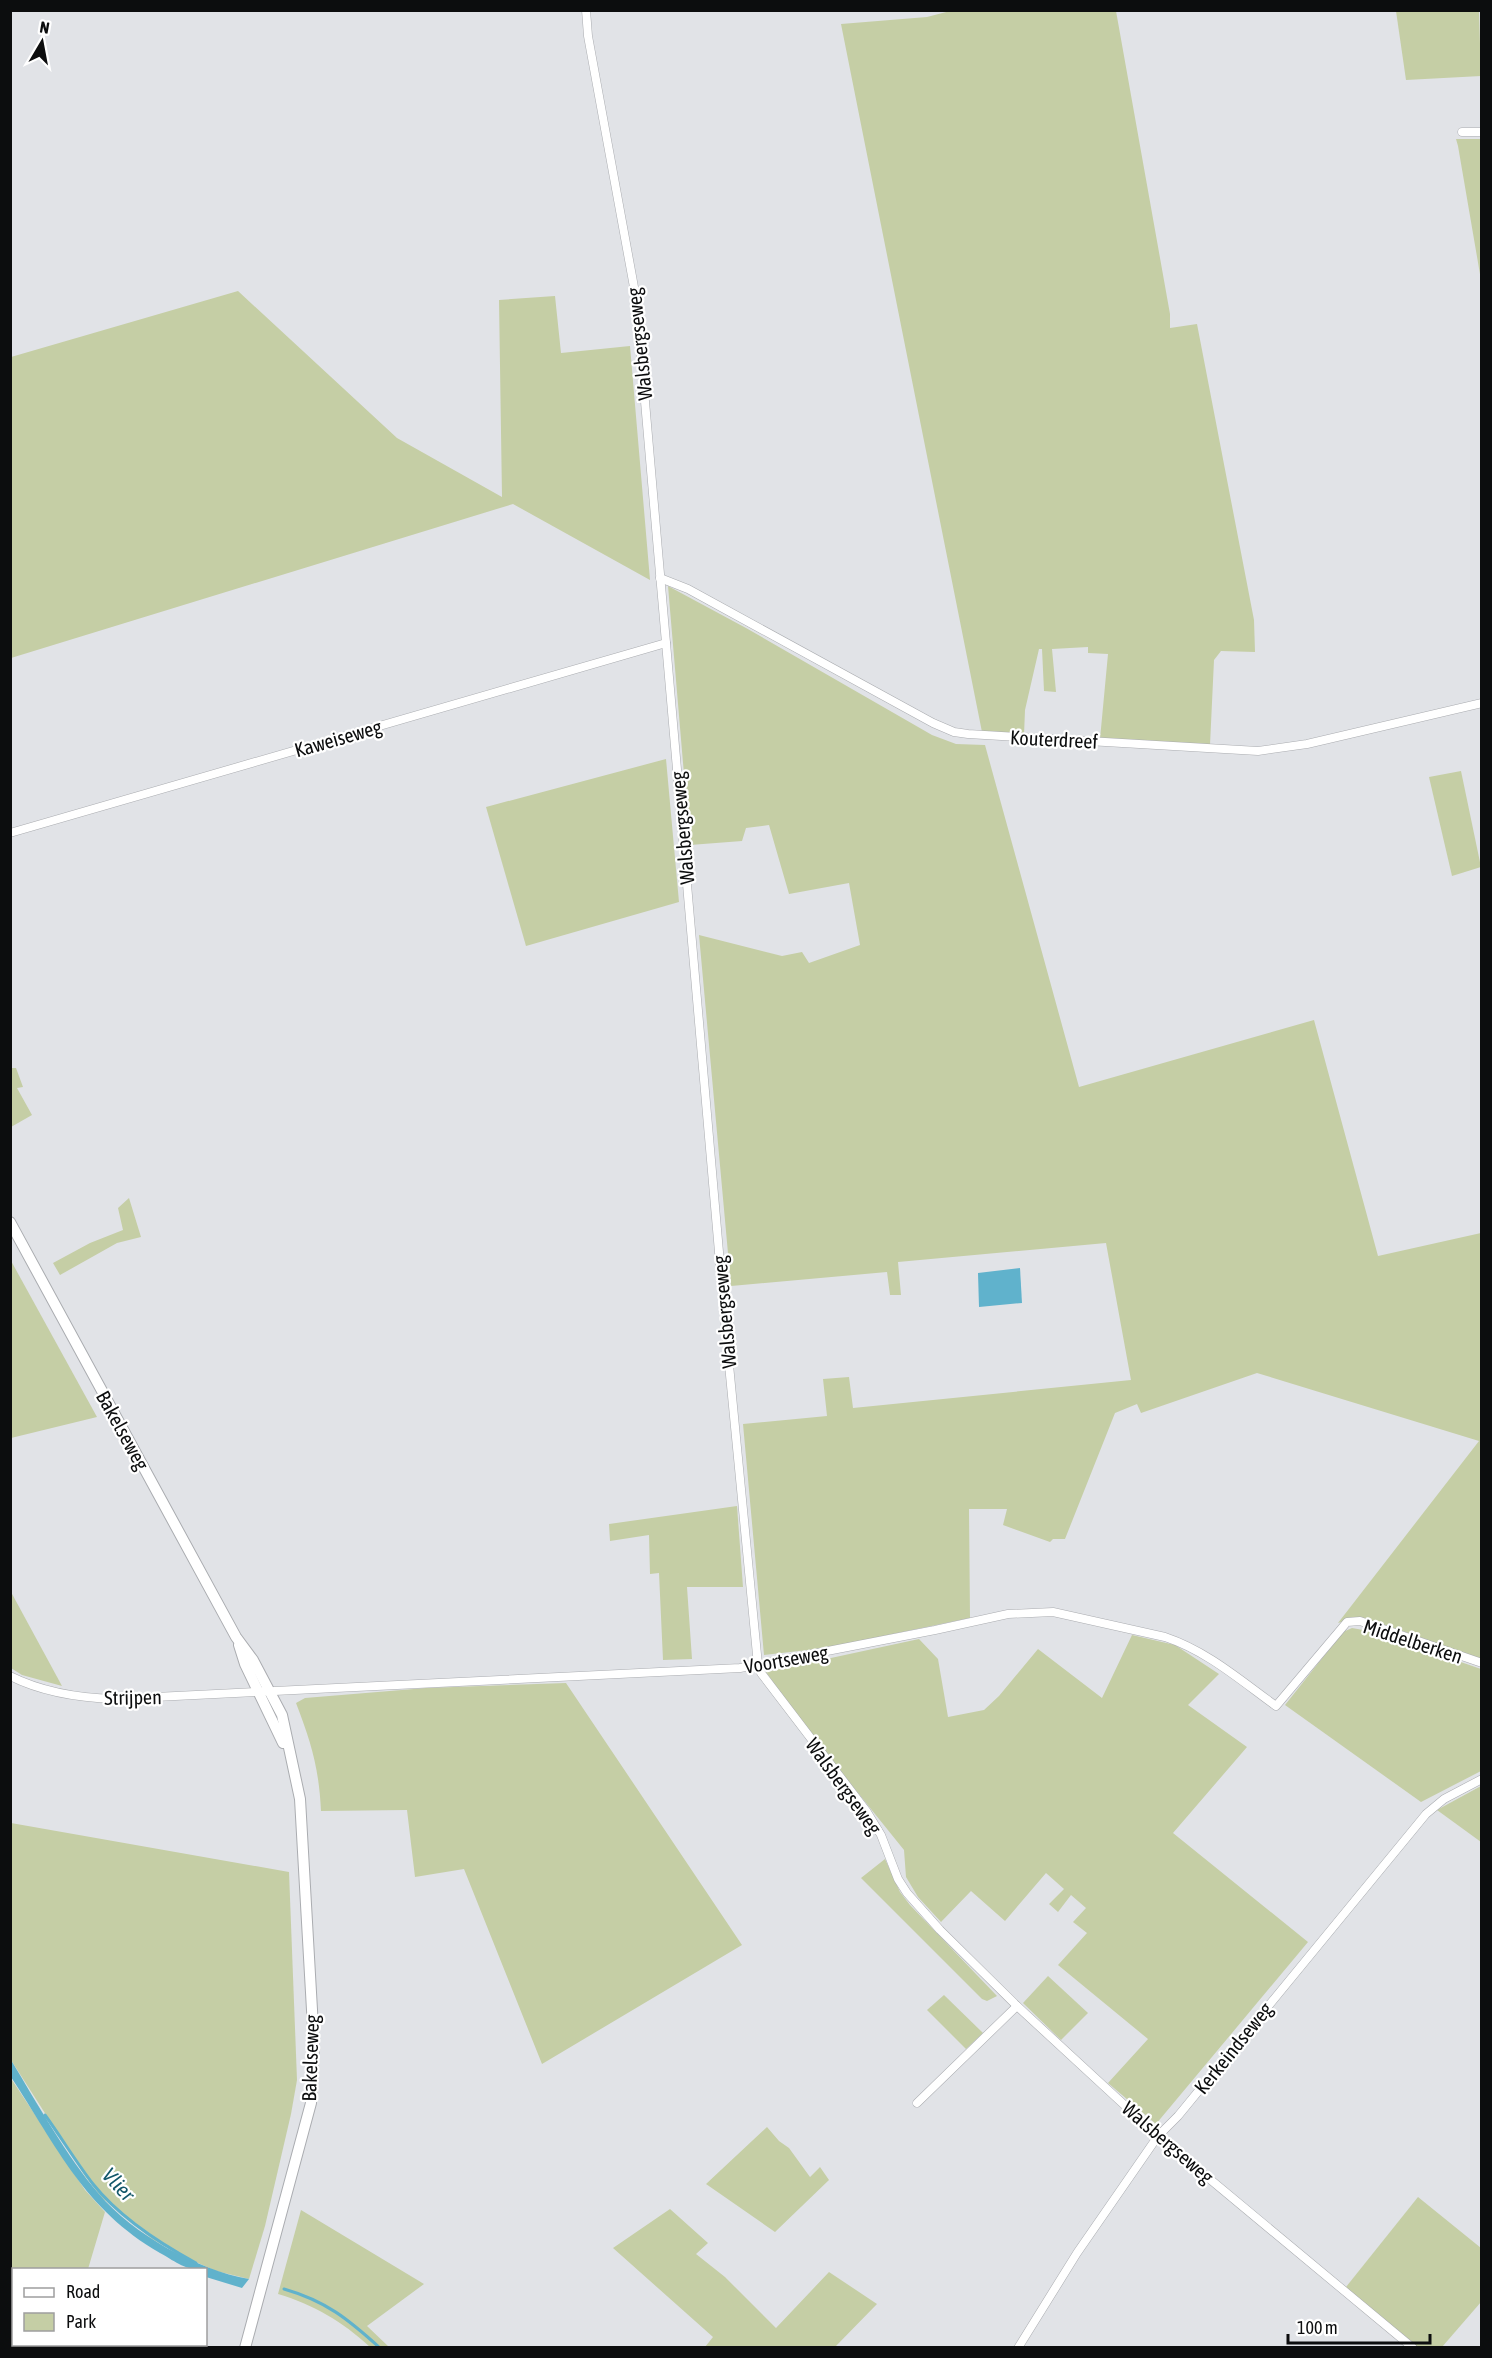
<svg xmlns="http://www.w3.org/2000/svg" width="1492" height="2358" font-family="'Asap Condensed',sans-serif">
	<style>
		.green { fill: #c5cea5 }
		.water { fill: #60b2cc }
		.lines { fill: none; stroke-linecap: round; stroke-linejoin: round }
		.stream { stroke: #60b2cc; stroke-width: 3 }
		.street-casing { stroke: #aaacb0; stroke-width: 9 }
		.secondary-casing { stroke: #aaacb0; stroke-width: 12 }
		.street { stroke: #fff; stroke-width: 8 }
		.secondary { stroke: #fff; stroke-width: 10 }
		.labels { text-anchor: middle; dominant-baseline: central; stroke-width: 4.5; stroke-linejoin: round; paint-order: stroke }
		.street-label { font-size: 20px; fill: #0c0d0e; stroke: #fff }
		.water-label { font-size: 21px; font-style: italic; fill: #13576a; stroke: #fff }
	</style>
	<rect width="100%" height="100%" fill="#e1e3e7"/>
	<g class="green">
		<polygon points="954,10 1116,11 1170,314 1170,328 1197,324 1254,620 1255,652 1221,651 1214,660 1210,745 1100,739 1108,654 1088,653 1088,647 1052,649 1056,692 1044,691 1042,649 1039,649 1025,710 1024,735 982,732 841,24 927,17"/>
		<polygon points="1396,11 1479,11 1481,76 1406,80"/>
		<polygon points="1456,139 1481,139 1481,280 1458,146"/>
		<polygon points="238,291 397,438 502,497 499,300 555,296 561,353 630,346 650,580 513,504 11,658 11,357"/>
		<polygon points="668,586 746,628 932,735 956,744 985,745 1079,1087 1314,1020 1378,1256 1481,1233 1481,1659 1377,1622 1355,1618 1338,1623 1479,1441 1257,1373 1141,1413 1137,1404 1115,1413 1065,1539 1053,1539 1050,1542 1003,1525 1007,1509 969,1509 970,1618 825,1648 764,1655 743,1424 827,1416 823,1379 849,1377 853,1408 1131,1380 1106,1243 898,1262 901,1295 890,1295 887,1272 731,1286 699,935 782,956 802,952 809,963 860,945 849,883 789,894 769,825 746,828 742,841 690,845"/>
		<polygon points="666,759 679,902 526,946 486,807"/>
		<polygon points="1461,771 1481,867 1452,876 1429,777"/>
		<polygon points="11,1068 16,1068 23,1087 17,1088 32,1115 11,1127"/>
		<polygon points="129,1198 141,1237 117,1243 60,1275 53,1263 90,1243 123,1230 118,1208"/>
		<polygon points="10,1259 97,1417 11,1438"/>
		<polygon points="737,1506 743,1587 687,1587 692,1659 663,1660 659,1573 650,1574 649,1535 610,1541 609,1524"/>
		<polygon points="11,1592 62,1686 22,1675 11,1668"/>
		<polygon points="1352,1628 1374,1632 1481,1669 1481,1771 1421,1802 1285,1705 1343,1632"/>
		<polygon points="1132,1635 1175,1645 1219,1674 1188,1705 1247,1747 1173,1833 1308,1942 1156,2124 1108,2083 1148,2039 1058,1965 1087,1933 1073,1922 1086,1908 1071,1895 1058,1912 1049,1904 1064,1889 1046,1873 1005,1921 971,1891 941,1922 918,1897 906,1877 904,1850 800,1721 766,1672 919,1639 938,1659 948,1717 984,1710 999,1696 1038,1649 1102,1698"/>
		<path d="M566 1683 742 1945 542 2064 464 1869 415 1877 407 1810 321 1811C319 1768 311 1742 296 1703L305 1698 426 1688Z"/>
		<polygon points="1481,1786 1481,1842 1437,1810"/>
		<polygon points="11,1823 289,1872 297,2080 291,2114 265,2226 249,2279 216,2271 178,2254 152,2239 101,2197 85,2176 11,2060"/>
		<polygon points="885,1859 900,1892 910,1905 997,1996 987,2001 982,1999 861,1878"/>
		<polygon points="1048,1976 1088,2013 1061,2040 1023,2003"/>
		<polygon points="944,1995 983,2033 966,2049 927,2010"/>
		<polygon points="10,2077 85,2190 105,2212 88,2269 14,2270 14,2344 65,2345 64,2347 11,2347"/>
		<polygon points="767,2127 779,2141 789,2148 810,2177 820,2167 829,2180 775,2232 706,2184"/>
		<polygon points="1418,2197 1481,2248 1481,2302 1442,2347 1417,2347 1366,2308 1346,2287"/>
		<polygon points="670,2209 708,2243 696,2254 725,2277 776,2328 829,2272 877,2304 835,2347 705,2347 713,2337 613,2248"/>
		<path d="M301 2210 424 2284 367 2326 389 2347H370C342 2321 314 2305 278 2294Z"/>
	</g>
	<g class="water">
		<polygon points="1020,1268 1022,1303 979,1307 978,1273"/>
		<path d="M11 2060C37 2103 67 2157 99 2194 133 2234 197 2270 249 2279L242 2288 206 2277V2270C184 2270 178 2263 160 2253 84 2209 57 2147 11 2077Z"/>
	</g>
	<g class="lines">
		<g class="stream">
			<path d="M45 2115C61 2137 76 2162 93 2184 120 2218 159 2243 196 2263"/>
			<path d="M284 2289C326 2301 348 2319 380 2348"/>
		</g>
		<defs>
			<g id="street">
				<polyline points="586,10 588,36 636,298 727,1344 758,1665 761,1673 867,1812 881,1835 898,1879 907,1893 940,1930 1017,2006 1158,2136 1413,2348"/>
				<polyline points="1462,132 1482,132"/>
				<polyline points="660,578 688,589 933,723 954,732 968,734 1258,751 1307,744 1482,703"/>
				<polyline points="10,833 666,643"/>
				<path d="M10 1676C42 1692 80 1698 115 1699L740 1668 935 1630 1008 1614 1053 1612 1165 1637C1207 1651 1240 1680 1276 1706L1347 1622 1360 1621 1482 1663"/>
				<polyline points="917,2103 1017,2006"/>
				<polyline points="1018,2348 1077,2253 1158,2136 1178,2116 1426,1814 1444,1799 1482,1779"/>
			</g>
			<g id="secondary">
				<polyline points="10,1222 236,1637 253,1660 282,1715 300,1799 314,2045 311,2103 245,2348"/>
				<polyline points="239,1645 245,1664 283,1743"/>
			</g>
		</defs>
		<use href="#street" class="street-casing"/>
		<use href="#secondary" class="secondary-casing"/>
		<use href="#street" class="street"/>
		<use href="#secondary" class="secondary"/>
	</g>
	<g class="labels">
		<g class="street-label">
			<text transform="translate(639 344) rotate(-96)">Walsbergseweg</text>
			<text transform="translate(338 738) rotate(-16)">Kaweiseweg</text>
			<text transform="translate(1054 739) rotate(3)">Kouterdreef</text>
			<text transform="translate(682 828) rotate(-95)">Walsbergseweg</text>
			<text transform="translate(724 1312) rotate(-95)">Walsbergseweg</text>
			<text transform="translate(123 1430) rotate(61)">Bakelseweg</text>
			<text transform="translate(1413 1641) rotate(18)">Middelberken</text>
			<text transform="translate(786 1659) rotate(-10)">Voortseweg</text>
			<text transform="translate(133 1697) rotate(-1)">Strijpen</text>
			<text transform="translate(844 1786) rotate(54)">Walsbergseweg</text>
			<text transform="translate(1233 2048) rotate(-51)">Kerkeindseweg</text>
			<text transform="translate(310 2058) rotate(-88)">Bakelseweg</text>
			<text transform="translate(1168 2142) rotate(41)">Walsbergseweg</text>
		</g>
		<g class="water-label">
			<text transform="translate(119 2184) rotate(47)">Vlier</text>
		</g>
	</g>
	<rect width="1492" height="2358" fill="none" stroke="#0c0d0e" stroke-width="24"/>
	<rect x="12" y="2268" width="195" height="78" fill="#ffffff" stroke="#9e9e9f" stroke-width="1.5"/>
	<rect x="24" y="2288" width="30" height="9" fill="#ffffff" stroke="#9e9e9f" stroke-width="1.5"/>
	<text x="66" y="2298" font-size="18" fill="#0c0d0e">Road</text>
	<rect x="24" y="2313" width="30" height="18" fill="#c5cea5" stroke="#9e9e9f" stroke-width="1.5"/>
	<text x="66" y="2328" font-size="18" fill="#0c0d0e">Park</text>
	<g transform="translate(42 42) rotate(10)" stroke="#ffffff" stroke-width="4.5" paint-order="stroke">
	<path d="M0-4.5L10 22L0 15L-10 22Z" fill="#0c0d0e"/>
	<text y="-9" font-size="16" font-weight="bold" text-anchor="middle" fill="#0c0d0e">N</text>
	</g>
	<path d="M1288 2334v9h142v-9" fill="none" stroke="#0c0d0e" stroke-width="3"/>
	<text x="1297" y="2334" font-size="18" fill="#0c0d0e" stroke="#ffffff" stroke-width="4.5" paint-order="stroke">100 m</text>
</svg>
